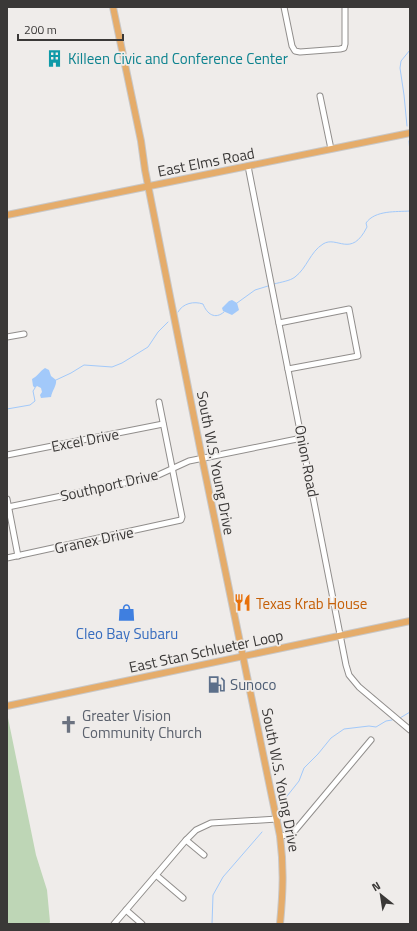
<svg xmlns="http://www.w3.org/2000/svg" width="417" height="931" font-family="'Titillium Web',sans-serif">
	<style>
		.green { fill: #bed6b6 }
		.water { fill: #a2c9fa }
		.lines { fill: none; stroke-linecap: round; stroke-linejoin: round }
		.stream { stroke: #a2c9fa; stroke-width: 1 }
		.minor-casing { stroke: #918e8c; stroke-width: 7 }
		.major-casing { stroke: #c8c7c7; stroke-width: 8 }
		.minor { stroke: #fff; stroke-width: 5 }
		.major { stroke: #e5ac6a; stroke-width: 6 }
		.labels { text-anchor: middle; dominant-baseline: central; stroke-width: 3.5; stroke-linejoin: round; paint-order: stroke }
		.culture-label { font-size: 15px; fill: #0d838f; stroke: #efecea; text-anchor: start }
		.street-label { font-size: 15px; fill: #3a3837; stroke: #efecea }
		.food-label { font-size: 15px; fill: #c56008; stroke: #efecea; text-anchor: start }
		.shop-label { font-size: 15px; fill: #366cbe; stroke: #efecea }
		.service-label { font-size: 15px; fill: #4e5e75; stroke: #efecea; text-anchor: start }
		.worship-label { font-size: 15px; fill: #5b616d; stroke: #efecea; text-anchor: start }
	</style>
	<rect width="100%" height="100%" fill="#efecea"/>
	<polygon class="green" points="7,713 36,855 47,890 50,922 49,924 7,924"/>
	<g class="water">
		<polygon points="232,300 237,303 239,310 232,315 223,311 222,308 229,301"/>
		<path d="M45 368 49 370 51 376 56 380C57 385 52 391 51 397L41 398 40 395 42 392 41 388 37 386 35 388 33 386 32 379C38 376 40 371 45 368Z"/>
	</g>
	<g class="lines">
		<g class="stream">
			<polyline points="407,126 404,95 400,68 401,61 410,50"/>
			<polyline points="409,141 410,152"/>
			<path d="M274 284C281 282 290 281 295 277 307 268 310 252 323 244 337 235 351 259 367 227L366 223C375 210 396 212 410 211"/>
			<polyline points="237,303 255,290 268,286"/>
			<path d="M178 312C183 303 194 301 203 304 207 314 215 320 224 312"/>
			<polyline points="56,380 71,373 84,365 112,367 122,363 148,347 158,332 168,322"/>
			<polyline points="7,409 30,405 35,401 33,391 35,388"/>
			<polyline points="400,718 410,712"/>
			<polyline points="280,805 299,781 304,768 318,754 331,738 344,729 369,726 376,727 386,721 392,720"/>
			<polyline points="212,924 213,895 223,877 262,832"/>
		</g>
		<defs>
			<g id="minor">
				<polyline points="284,7 292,46 295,51 300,52 340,49 344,48 345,44 345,7"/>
				<polyline points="320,96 331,149"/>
				<polyline points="248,166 346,665 349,675 359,687 410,730"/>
				<polyline points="279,323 349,309 358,356 288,369"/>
				<polyline points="7,337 24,334"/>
				<polyline points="7,455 163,424"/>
				<polyline points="7,499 18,556"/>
				<polyline points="8,507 154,477 189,461 302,438"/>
				<polyline points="7,558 181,520 182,517 159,402"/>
				<polyline points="280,836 288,835 293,833 371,740"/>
				<polyline points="186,840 204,855"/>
				<polyline points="156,875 183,898"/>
				<polyline points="126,910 142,924"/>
				<polyline points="114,924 186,840 196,830 211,823 277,819"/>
			</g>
			<g id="major">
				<path d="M113 7 141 141 145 170 202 458 280 836C284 868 283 892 280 924"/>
				<polyline points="7,215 410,133"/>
				<polyline points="7,706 410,621"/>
			</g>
		</defs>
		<use href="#minor" class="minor-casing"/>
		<use href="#major" class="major-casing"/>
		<use href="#minor" class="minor"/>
		<use href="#major" class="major"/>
	</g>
	<defs>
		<symbol id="building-bare" viewBox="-9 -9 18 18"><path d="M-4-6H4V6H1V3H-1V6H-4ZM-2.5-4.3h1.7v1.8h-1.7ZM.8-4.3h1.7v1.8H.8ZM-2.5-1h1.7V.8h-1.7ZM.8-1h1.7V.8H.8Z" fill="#0f9aa8" stroke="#efecea" stroke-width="2.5" paint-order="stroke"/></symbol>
		<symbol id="restaurant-bare" viewBox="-9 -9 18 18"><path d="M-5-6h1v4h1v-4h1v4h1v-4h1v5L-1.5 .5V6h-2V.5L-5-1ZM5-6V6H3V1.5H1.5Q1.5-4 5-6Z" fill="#e8710a" stroke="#efecea" stroke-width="2.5" paint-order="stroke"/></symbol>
		<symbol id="shop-bare" viewBox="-9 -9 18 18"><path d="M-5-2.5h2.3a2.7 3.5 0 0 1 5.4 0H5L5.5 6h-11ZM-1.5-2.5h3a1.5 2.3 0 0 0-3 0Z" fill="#3f7fe0" stroke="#efecea" stroke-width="2.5" paint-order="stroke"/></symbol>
		<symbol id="fuel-bare" viewBox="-9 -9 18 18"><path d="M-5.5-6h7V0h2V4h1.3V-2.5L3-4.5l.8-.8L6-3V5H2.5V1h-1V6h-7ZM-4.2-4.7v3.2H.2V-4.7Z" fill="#5c6f8a" stroke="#efecea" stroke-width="2.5" paint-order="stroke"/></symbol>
		<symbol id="church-bare" viewBox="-9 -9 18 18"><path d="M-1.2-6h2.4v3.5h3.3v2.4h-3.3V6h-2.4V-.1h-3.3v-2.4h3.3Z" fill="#6b7280" stroke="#efecea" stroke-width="2.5" paint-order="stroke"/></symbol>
	</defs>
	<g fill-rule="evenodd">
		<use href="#building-bare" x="42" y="46" width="25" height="25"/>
		<use href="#restaurant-bare" x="230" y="590" width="25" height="25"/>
		<use href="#shop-bare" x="114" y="600" width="25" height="25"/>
		<use href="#fuel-bare" x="204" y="672" width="25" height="25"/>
		<use href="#church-bare" x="56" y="712" width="25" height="25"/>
	</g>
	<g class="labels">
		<g class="culture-label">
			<text x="68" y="58">Killeen Civic and Conference Center</text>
		</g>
		<g class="street-label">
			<text transform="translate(206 162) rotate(-11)">East Elms Road</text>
			<text transform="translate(85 440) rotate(-11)">Excel Drive</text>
			<text transform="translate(307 461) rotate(79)">Onion Road</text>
			<text transform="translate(216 463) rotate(79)">South W.S. Young Drive</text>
			<text transform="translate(109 485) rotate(-13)">Southport Drive</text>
			<text transform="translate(94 540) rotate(-12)">Granex Drive</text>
			<text transform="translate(206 651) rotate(-12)">East Stan Schlueter Loop</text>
			<text transform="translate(281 780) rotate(79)">South W.S. Young Drive</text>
		</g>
		<g class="food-label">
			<text x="256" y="603">Texas Krab House</text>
		</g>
		<g class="shop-label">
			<text x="127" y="633">Cleo Bay Subaru</text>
		</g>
		<g class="service-label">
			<text x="230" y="684">Sunoco</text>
		</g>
		<g class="worship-label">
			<text x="82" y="715">Greater Vision<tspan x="82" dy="17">Community Church</tspan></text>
		</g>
	</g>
	<rect width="417" height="931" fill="none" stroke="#3a3837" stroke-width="16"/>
	<g transform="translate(381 895) rotate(330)" stroke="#efecea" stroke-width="3" paint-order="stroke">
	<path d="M0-3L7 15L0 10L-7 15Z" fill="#3a3837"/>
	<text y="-6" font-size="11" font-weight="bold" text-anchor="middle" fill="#3a3837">N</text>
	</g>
	<path d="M18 34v6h105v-6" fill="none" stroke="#3a3837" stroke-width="2"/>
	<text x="24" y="34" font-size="12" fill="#3a3837" stroke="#efecea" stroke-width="3" paint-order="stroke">200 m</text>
</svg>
